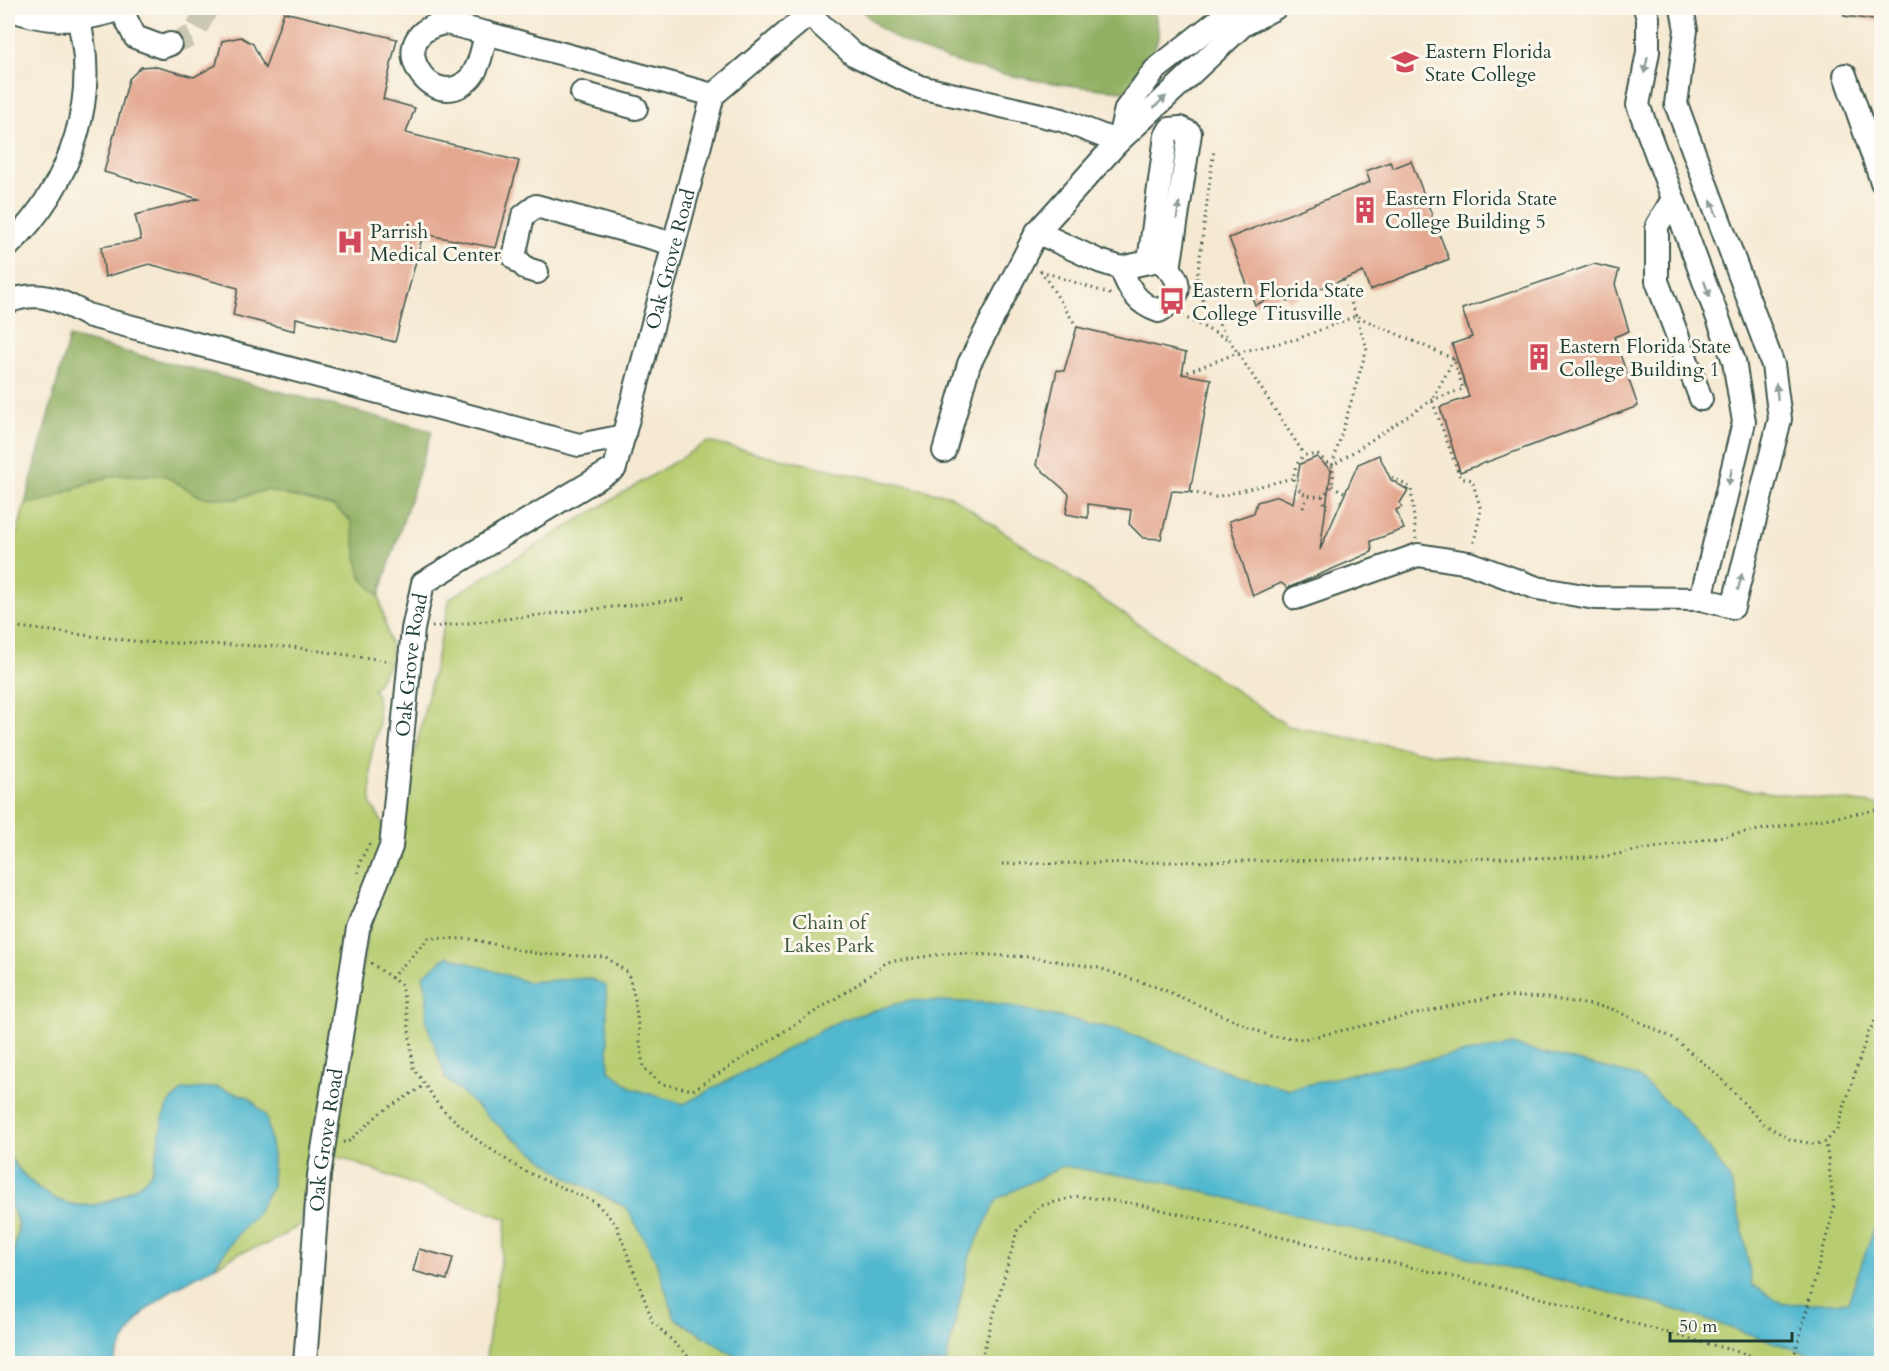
<svg xmlns="http://www.w3.org/2000/svg" width="1889" height="1371" font-family="Cardo,serif">
	<style>
		.green { fill: #b8cd72; stroke: #6c8553; stroke-width: 1.5 }
		.forest { fill: #92b064; stroke: #58764c; stroke-width: 1.5 }
		.water { fill: #51b8cf; stroke: #387a82; stroke-width: 1.5 }
		.building { fill: #e4a790 }
		.lines { fill: none; stroke-linecap: round; stroke-linejoin: round }
		.minor-tunnel { stroke: #cac7b2; stroke-width: 22; stroke-dasharray: 22 11; stroke-linecap: butt }
		.minor-casing { stroke: #3f574c; stroke-width: 26 }
		.path { stroke: #3f574c; stroke-width: 3; stroke-dasharray: 1.5 4.5; stroke-linecap: butt }
		.minor { stroke: #fff; stroke-width: 22 }
		.oneway { fill: #8f9e9a }
		.labels { text-anchor: middle; dominant-baseline: central; stroke-width: 6; stroke-linejoin: round; paint-order: stroke }
		.poi-label { font-size: 20px; fill: #1f3d34; stroke: #fbf7ec; text-anchor: start }
		.street-label { font-size: 20px; fill: #1f3d34; stroke: #fbf7ec }
		.park-label { font-size: 20px; fill: #3e5a40; stroke: #fbf7ec }
	</style>
	<rect width="100%" height="100%" fill="#fbf7ec"/>
	<filter id="ink" filterUnits="userSpaceOnUse"><feTurbulence type="fractalNoise" baseFrequency=".0167" numOctaves="2"/><feDisplacementMap in="SourceGraphic" scale="12" xChannelSelector="R" yChannelSelector="G"/><feConvolveMatrix kernelMatrix="1 2 1 2 8 2 1 2 1" color-interpolation-filters="sRGB"/></filter>
	<filter id="wash" filterUnits="userSpaceOnUse"><feTurbulence type="fractalNoise" baseFrequency=".008" numOctaves="4" result="noise"/><feDisplacementMap in="SourceGraphic" scale="24" xChannelSelector="R" yChannelSelector="G"/><feGaussianBlur stdDeviation="1.35" result="paint"/><feColorMatrix in="noise" values="0 0 0 0 0 0 0 0 0 0 0 0 0 0 0 0 0 1.4 0 .05"/><feComposite in="paint" operator="in"/></filter>
	<g filter="url(#wash)">
		<rect width="100%" height="100%" fill="#f5e9d2"/>
		<g class="green">
			<polygon points="707,442 951,496 1288,726 1434,754 1881,805 1881,1363 485,1363 507,1219 333,1155 366,941 411,770 450,598"/>
			<path d="M118 475H164L202 497 235 499 266 490 335 507 352 521 361 578 379 596 393 657 373 690 377 694 379 724 371 756V804L387 830 307 1179 300 1225 270 1243 239 1253 214 1267 236 1236 257 1213 272 1186 273 1154 167 1107C163 1128 160 1151 152 1170 147 1181 134 1188 124 1194 76 1222 36 1195 8 1155V568L25 504C57 498 86 483 118 475Z"/>
			<path d="M8 1199C21 1223 20 1238 8 1263Z"/>
		</g>
		<g class="forest">
			<path d="M860 8H1154L1159 35 1148 69 1124 91C1053 85 943 70 883 30 875 25 867 15 860 8Z"/>
			<polygon points="69,337 432,431 379,596 361,578 351,521 335,507 266,490 235,499 201,497 164,475 118,475 89,482 51,499 25,504"/>
		</g>
		<g class="water">
			<polygon points="448,956 527,982 589,978 606,986 609,1070 633,1089 684,1104 841,1020 910,1000 993,1003 1119,1030 1237,1075 1290,1089 1367,1070 1513,1045 1637,1076 1693,1127 1730,1179 1742,1227 1752,1285 1783,1304 1848,1302 1881,1209 1881,1363 1828,1363 1824,1359 1664,1306 1164,1182 1063,1166 997,1199 970,1255 946,1363 757,1364 738,1358 675,1318 655,1258 627,1208 567,1177 507,1133 446,1079 426,1021 427,993 423,975"/>
			<path d="M216 1087 248 1097 266 1116 273 1154 272 1186 257 1213 236 1236 214 1267 172 1290 144 1312 128 1334 113 1363H8V1263L14 1250 19 1225 8 1199V1155C36 1195 76 1222 124 1194 134 1188 147 1181 152 1170 160 1152 159 1122 167 1107 170 1101 178 1095 183 1090Z"/>
		</g>
		<g id="blocks">
			<g class="building">
				<polygon points="1844,8 1881,8 1881,21 1844,16"/>
				<polygon points="284,12 397,39 383,99 415,108 406,133 519,161 496,248 423,234 395,342 296,318 295,331 233,315 238,288 149,264 105,277 101,247 141,240 135,215 199,199 104,172 129,79 141,67 153,66 194,77 216,65 222,41 241,37 253,44 265,68"/>
				<polygon points="1411,161 1449,259 1370,290 1363,272 1288,301 1284,293 1255,305 1229,238 1370,182 1366,171 1390,162 1393,168"/>
				<polygon points="1594,264 1619,270 1615,284 1629,331 1614,337 1638,406 1460,472 1440,407 1469,397 1452,344 1472,337 1462,309"/>
				<polygon points="1077,327 1186,353 1182,374 1211,379 1190,492 1172,491 1161,539 1143,538 1129,524 1131,510 1088,504 1088,518 1066,514 1069,494 1036,465 1057,370 1064,371"/>
				<polygon points="1379,455 1391,480 1408,490 1400,503 1402,507 1396,510 1404,529 1371,541 1372,552 1288,588 1281,583 1253,596 1229,521 1254,513 1257,502 1278,496 1293,503 1300,464 1317,457 1331,470 1320,550 1358,464"/>
				<polygon points="419,1249 453,1258 447,1280 413,1271"/>
			</g>
		</g>
	</g>
	<g filter="url(#ink)">
		<use href="#blocks" fill-opacity="0" stroke="#3f574c" stroke-width="1.5"/>
		<g class="lines">
			<polyline class="minor-tunnel" points="170,44 192,36 208,8"/>
			<defs>
				<g id="minor">
					<polyline points="808,8 809,14 853,54 920,87 1062,120 1118,142"/>
					<polyline points="1645,8 1648,18 1648,52 1638,105 1734,361 1744,422 1701,599"/>
					<path d="M8 9C54 24 78 23 124 8"/>
					<polyline points="121,9 135,37 162,47 170,44"/>
					<path d="M446 23 486 33C483 47 480 66 471 77 433 120 377 34 446 23Z"/>
					<polyline points="486,33 713,95"/>
					<polyline points="1845,75 1882,182"/>
					<polyline points="582,93 636,108"/>
					<polyline points="1118,142 1126,109 1155,70 1234,8"/>
					<polyline points="1673,199 1657,226 1657,281 1701,399"/>
					<path d="M1037 232 1099 261 1121 268 1158 260C1182 276 1186 296 1159 311 1137 304 1129 290 1121 268"/>
					<path d="M8 246C72 185 103 94 75 8"/>
					<polyline points="1149,262 1166,136 1170,129 1180,128 1190,133 1169,269"/>
					<polyline points="537,272 527,269 514,257 523,216 536,206 674,244"/>
					<path d="M8 302C38 289 60 300 87 315L579 445 624 436"/>
					<polyline points="944,451 969,364 1037,232 1118,142 1243,25 1275,8"/>
					<polyline points="1296,598 1418,555 1469,563 1537,588 1595,598 1701,599 1733,607 1780,419 1773,365 1676,104 1686,30 1682,8"/>
					<path id="s1" d="M305 1364 319 1175 358 929 391 847 413 629 423 583 615 468 713 95 809 14"/>
				</g>
			</defs>
			<use href="#minor" class="minor-casing"/>
			<g class="path">
				<polyline points="1197,279 1214,149"/>
				<polyline points="1196,289 1304,454"/>
				<polyline points="1182,316 1229,340"/>
				<polyline points="1077,327 1041,271 1113,295"/>
				<polyline points="1454,359 1432,400 1460,477 1472,480 1481,510 1473,546"/>
				<polyline points="1182,374 1240,352 1297,339 1356,316 1454,359 1463,389 1432,400 1332,466 1318,455 1304,455 1296,465 1293,478 1216,497 1190,492"/>
				<polyline points="1392,477 1411,488 1416,539"/>
				<path d="M1293 479C1299 494 1306 497 1322 496 1333 487 1335 479 1332 466L1367 348 1343 279"/>
				<polyline points="1332,486 1346,493"/>
				<polyline points="1322,496 1326,508"/>
				<polyline points="1303,508 1307,497"/>
				<polyline points="432,627 686,599"/>
				<polyline points="8,629 18,627 141,642 292,647 390,661"/>
				<polyline points="1002,864 1600,857 1882,809"/>
				<polyline points="358,873 361,859 370,843"/>
				<polyline points="371,963 401,985 408,1019 413,1067 439,1106 477,1140 522,1170 595,1202 616,1224 653,1322 696,1364"/>
				<polyline points="391,978 429,938 470,939 539,954 606,957 628,973 635,999 643,1067 661,1084 693,1090 855,986 887,962 950,953 1030,957 1099,968 1162,989 1270,1036 1304,1039 1496,996 1547,998 1610,1008 1673,1038 1718,1075 1761,1122 1791,1140 1816,1144 1826,1142 1837,1129 1868,1033 1882,1009"/>
				<polyline points="343,1142 347,1143 380,1113 425,1085"/>
				<polyline points="980,1364 1017,1231 1040,1206 1079,1196 1136,1204 1519,1292 1782,1364"/>
				<polyline points="1792,1364 1834,1209 1826,1142"/>
			</g>
			<use href="#minor" class="minor"/>
		</g>
		<defs><path id="oneway-solid" d="M-6-.8H1V-3.2L6.5 0L1 3.2V.8H-6Z" transform="scale(1.5)"/></defs>
		<g class="oneway">
			<use href="#oneway-solid" transform="translate(1646 65) rotate(101)"/>
			<use href="#oneway-solid" transform="translate(1160 102) rotate(-43)"/>
			<use href="#oneway-solid" transform="translate(1714 208) rotate(-110)"/>
			<use href="#oneway-solid" transform="translate(1178 211) rotate(-81)"/>
			<use href="#oneway-solid" transform="translate(1707 289) rotate(70)"/>
			<use href="#oneway-solid" transform="translate(1777 392) rotate(-96)"/>
			<use href="#oneway-solid" transform="translate(1730 477) rotate(104)"/>
			<use href="#oneway-solid" transform="translate(1740 582) rotate(-76)"/>
		</g>
	</g>
	<defs>
		<symbol id="school-bare" viewBox="-9 -9 18 18"><path d="M0-5L7-2L0 1L-7-2ZM-4 1L0 2.5L4 1V4Q0 6-4 4Z" fill="#d1495b" stroke="#fbf7ec" stroke-width="2.5" paint-order="stroke"/></symbol>
		<symbol id="building-bare" viewBox="-9 -9 18 18"><path d="M-4-6H4V6H1V3H-1V6H-4ZM-2.5-4.3h1.7v1.8h-1.7ZM.8-4.3h1.7v1.8H.8ZM-2.5-1h1.7V.8h-1.7ZM.8-1h1.7V.8H.8Z" fill="#d1495b" stroke="#fbf7ec" stroke-width="2.5" paint-order="stroke"/></symbol>
		<symbol id="hospital-bare" viewBox="-9 -9 18 18"><path d="M-5-5h3v3.5h4V-5h3V5h-3V1.5h-4V5h-3Z" fill="#d1495b" stroke="#fbf7ec" stroke-width="2.5" paint-order="stroke"/></symbol>
		<symbol id="bus-bare" viewBox="-9 -9 18 18"><path d="M-5-6H5V4H4V6H2V4H-2V6H-4V4H-5ZM-3.5-4V0h7V-4ZM-3.5 1.2v1.5H-2V1.2ZM2 1.2v1.5H3.5V1.2Z" fill="#d1495b" stroke="#fbf7ec" stroke-width="2.5" paint-order="stroke"/></symbol>
	</defs>
	<g fill-rule="evenodd">
		<use href="#school-bare" x="1386" y="43" width="38" height="38"/>
		<use href="#building-bare" x="1346" y="191" width="38" height="38"/>
		<use href="#hospital-bare" x="331" y="223" width="38" height="38"/>
		<use href="#bus-bare" x="1153" y="282" width="38" height="38"/>
		<use href="#building-bare" x="1520" y="338" width="38" height="38"/>
	</g>
	<g class="labels">
		<g class="poi-label">
			<text x="1425" y="51">Eastern Florida<tspan x="1425" dy="23">State College</tspan></text>
			<text x="1385" y="198">Eastern Florida State<tspan x="1385" dy="23">College Building 5</tspan></text>
			<text x="370" y="231">Parrish<tspan x="370" dy="23">Medical Center</tspan></text>
			<text x="1192" y="290">Eastern Florida State<tspan x="1192" dy="23">College Titusville</tspan></text>
			<text x="1559" y="346">Eastern Florida State<tspan x="1559" dy="23">College Building 1</tspan></text>
		</g>
		<g class="street-label">
			<text stroke="none"><textPath href="#s1" startOffset="1233">Oak Grove Road</textPath></text>
			<text stroke="none"><textPath href="#s1" startOffset="710">Oak Grove Road</textPath></text>
			<text stroke="none"><textPath href="#s1" startOffset="225">Oak Grove Road</textPath></text>
		</g>
		<g class="park-label">
			<text x="829" y="922">Chain of<tspan x="829" dy="23">Lakes Park</tspan></text>
		</g>
	</g>
	<rect width="1889" height="1371" fill="none" stroke="#fbf7ec" stroke-width="30"/>
	<path d="M1670 1332v9h122v-9" fill="none" stroke="#1f3d34" stroke-width="3"/>
	<text x="1679" y="1332" font-size="18" fill="#1f3d34" stroke="#fbf7ec" stroke-width="4.5" paint-order="stroke">50 m</text>
</svg>
